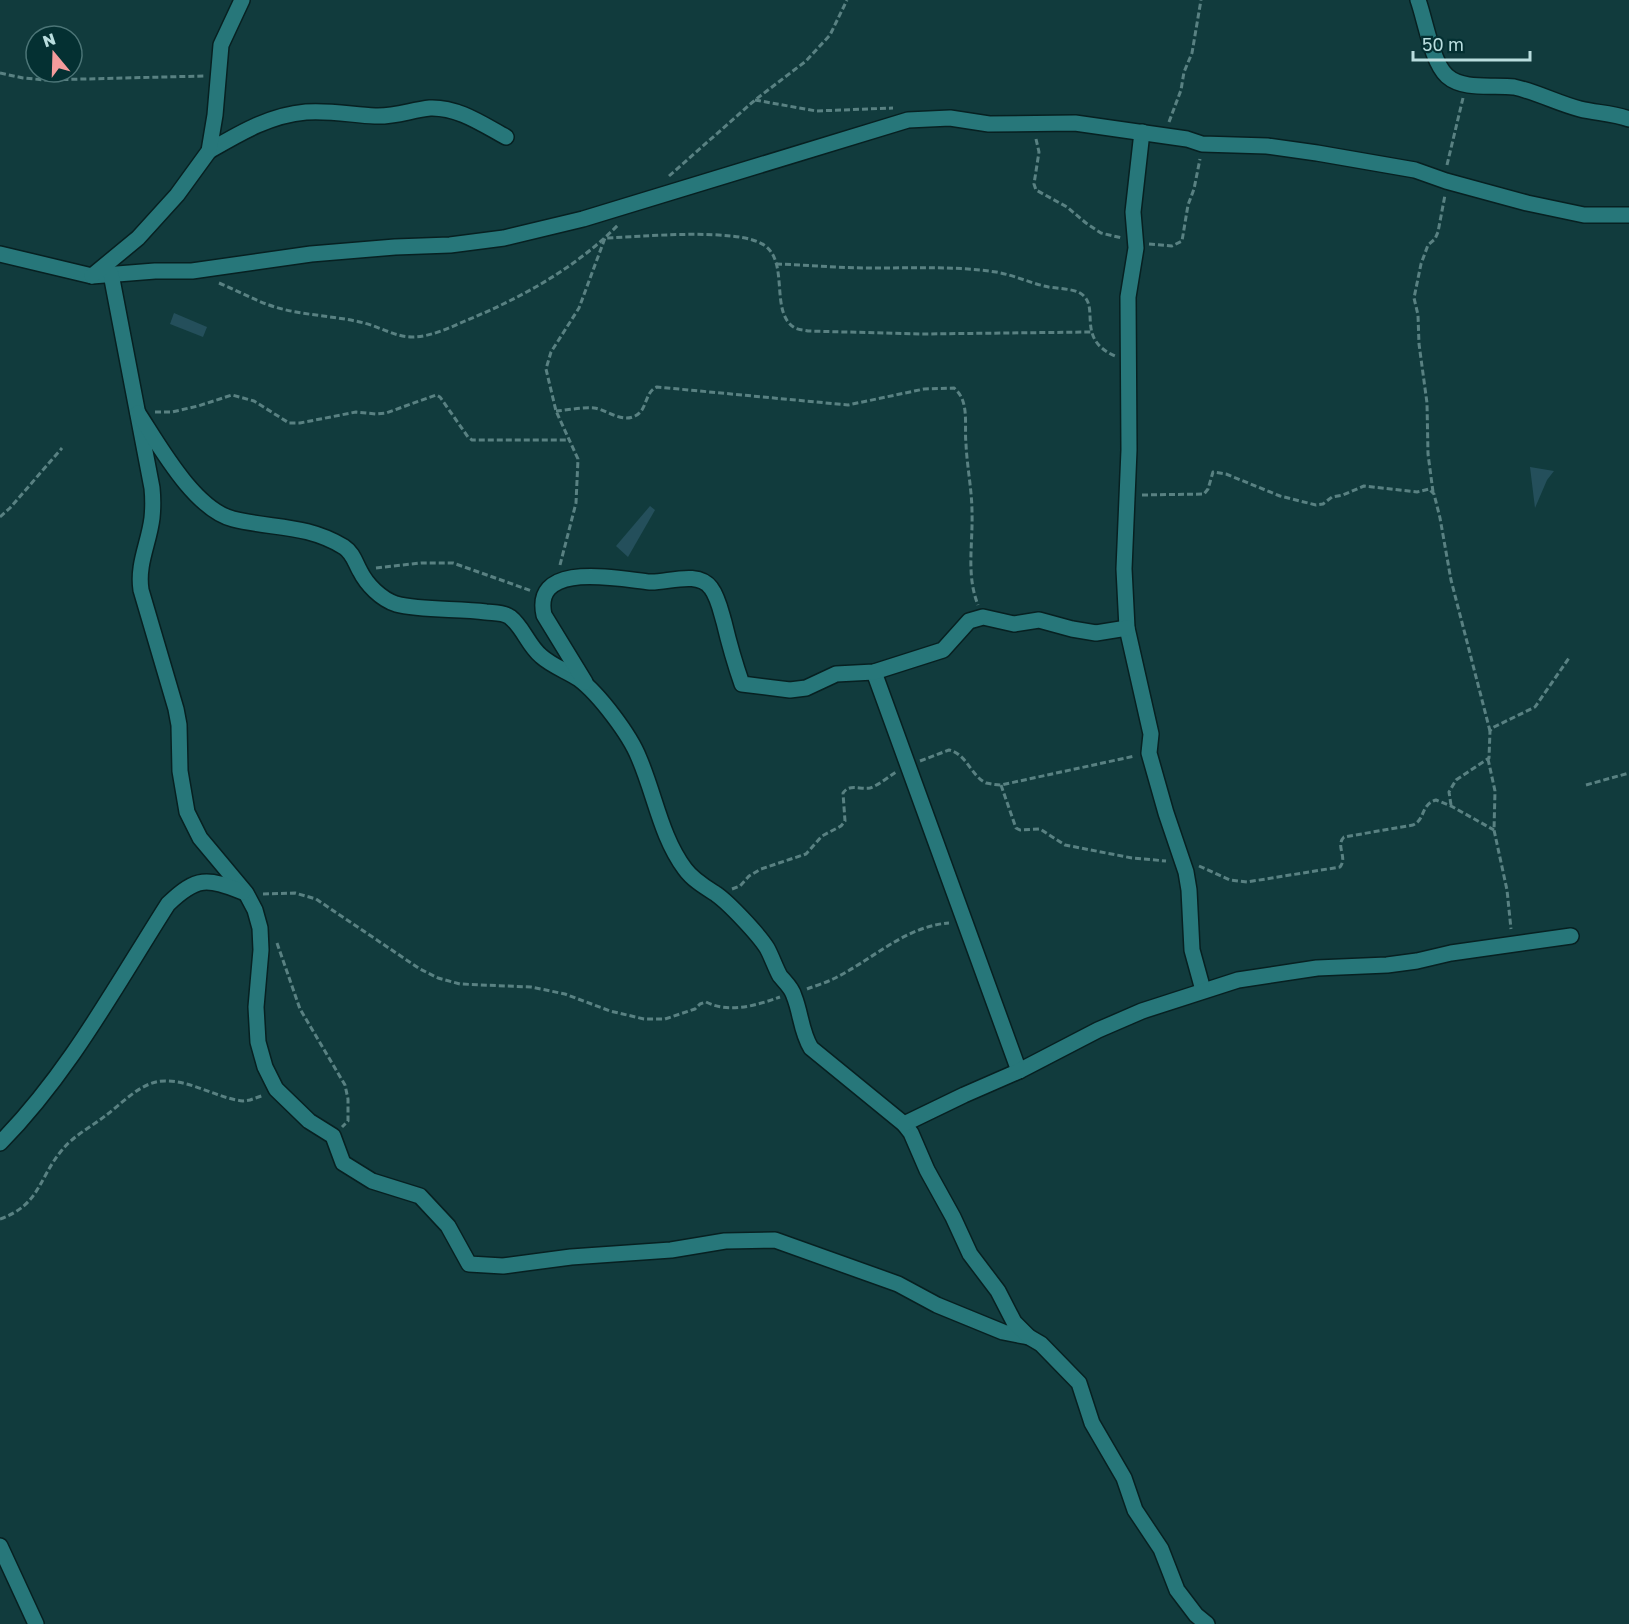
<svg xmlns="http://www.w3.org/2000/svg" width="1629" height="1624" font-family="'Golos Text',sans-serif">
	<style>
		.building { fill: #244f5b }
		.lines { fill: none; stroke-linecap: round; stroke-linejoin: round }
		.minor-casing { stroke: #072021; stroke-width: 18 }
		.path { stroke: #598182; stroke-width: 3; stroke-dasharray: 6 3; stroke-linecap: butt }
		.minor { stroke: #27777a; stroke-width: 15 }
	</style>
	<rect width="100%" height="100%" fill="#113b3d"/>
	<g class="building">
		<polygon points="174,313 207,327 203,337 170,324"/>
		<polygon points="1530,467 1554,471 1547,480 1535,508"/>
		<polygon points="650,506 655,510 628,557 616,546"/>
	</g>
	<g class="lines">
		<defs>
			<g id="minor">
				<path d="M1418 0C1425 19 1432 63 1447 76 1464 91 1494 84 1514 87 1537 92 1557 103 1580 109 1596 113 1613 113 1629 119"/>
				<polyline points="1142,132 1133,212 1136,248 1128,297 1129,450 1124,569 1127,628 1151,734 1149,753 1166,813 1186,872 1189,890 1192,950 1203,990"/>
				<path d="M209 151C240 133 270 115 306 112 329 110 353 115 375 116 395 117 411 110 430 108 458 107 482 124 506 137"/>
				<polyline points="0,254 92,276 155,271 192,271 311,254 395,247 450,245 504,238 583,219 908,120 950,118 989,124 1075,123 1187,139 1202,144 1267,146 1317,153 1415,170 1446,181 1527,203 1584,215 1629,215"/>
				<path d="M111 274 152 488C153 498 153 508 152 518 149 543 137 564 141 590L176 709 179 725 180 771 187 812 200 838 246 893 255 910 260 928 261 950 256 1007 258 1042 265 1067 276 1089 309 1121 333 1136 343 1163 372 1181 420 1196 448 1226 469 1264 503 1266 571 1257 671 1250 725 1241 775 1240 898 1284 937 1305 1003 1332 1029 1337"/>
				<polyline points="92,276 138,238 177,195 209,151 215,115 221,45 242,0"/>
				<path d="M138 413C159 445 194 509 233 519 273 529 306 524 344 547 353 553 355 562 360 571 367 585 381 599 396 604 422 611 459 608 486 612 494 613 503 612 510 617 523 627 528 645 541 656 552 666 567 671 579 679 599 694 630 735 639 758 655 795 661 837 685 869 693 880 705 887 716 894 729 903 759 935 767 948 772 957 775 967 780 976 785 982 792 988 794 996 801 1013 801 1032 811 1048L904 1124 911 1133 927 1170 953 1217 970 1254 998 1291 1014 1322 1029 1337 1041 1344 1079 1383 1092 1423 1124 1478 1135 1510 1161 1549 1177 1590 1196 1615 1207 1624"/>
				<polyline points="874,672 1019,1071"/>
				<path d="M585 682 544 615C532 560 619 579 650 582 667 583 698 570 711 588 718 597 721 612 724 622 729 643 735 664 742 684L790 690 806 688 836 674 874 672 943 650 969 621 983 617 1014 624 1039 620 1072 629 1096 633 1127 628"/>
				<polyline points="904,1124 964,1095 1019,1071 1098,1030 1142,1011 1238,980 1317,968 1387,965 1417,961 1451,953 1571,936"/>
				<path d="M0 1143C69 1073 115 987 168 904 197 876 207 878 243 892"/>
				<polyline points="0,1546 36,1624"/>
			</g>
		</defs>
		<use href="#minor" class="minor-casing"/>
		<g class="path">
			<polyline points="0,73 23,78 45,80 204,76"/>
			<polyline points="755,100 816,111 893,108"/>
			<polyline points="1169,122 1181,90 1184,72 1192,53 1201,0"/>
			<polyline points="1036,139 1039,152 1034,184 1036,190 1067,207 1086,223 1101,233 1122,238"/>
			<polyline points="1447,165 1463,98"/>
			<polyline points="669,176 755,100 806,61 830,35 847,0"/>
			<polyline points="1149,244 1172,246 1182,241 1188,205 1194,189 1200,159"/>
			<path d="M776 264C808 265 840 268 872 268 914 268 955 266 996 272 1013 275 1028 282 1044 286 1055 289 1071 288 1080 293 1102 306 1074 338 1115 356"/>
			<path d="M219 283C236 290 252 299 269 305 300 316 333 315 364 323 380 327 396 337 412 337 430 337 449 328 465 321 521 298 576 268 619 224"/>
			<path d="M556 411C568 410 582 407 594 408 608 410 621 423 635 416 648 410 644 392 657 387L848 405 924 389 954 388C970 401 964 425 966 444 967 467 972 490 972 513 973 544 966 575 978 605"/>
			<polyline points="155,412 172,412 198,406 232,395 254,401 289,423 300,423 356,412 376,414 386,413 436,395 440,397 468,437 472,440 570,440"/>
			<polyline points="1433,492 1428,454 1427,403 1419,344 1418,315 1414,298 1421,264 1428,245 1435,239 1438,232 1445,195"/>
			<polyline points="1142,495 1204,494 1208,489 1213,472 1226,474 1280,496 1316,505 1323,504 1332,497 1343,495 1364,486 1417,492 1429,489 1434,494 1440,518 1451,580 1490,731"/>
			<polyline points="0,517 10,508 62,448"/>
			<path d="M560 565 576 503 578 459 556 411 546 369 551 352 579 308 605 238C640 237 737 227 764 245 790 262 769 313 795 328 799 330 804 330 808 331L921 334 1091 332"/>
			<polyline points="376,568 421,563 453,563 532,591"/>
			<polyline points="1488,759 1495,791 1494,830 1507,890 1511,929"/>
			<path d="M920 761 949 750C967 754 971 776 986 783 991 784 996 785 1001 785L1135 756"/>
			<polyline points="1001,785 1016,828 1020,830 1040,829 1065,845 1132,858 1166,861"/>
			<polyline points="1586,785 1629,773"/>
			<polyline points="1451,805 1449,792 1456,780 1489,758 1490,731 1492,728 1535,707 1569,658"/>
			<path d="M1199 866 1230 880 1247 882 1340 867C1348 857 1335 846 1344 837L1413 825C1426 819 1420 805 1436 800L1451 806 1494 830"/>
			<path d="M732 889 740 886 749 876 761 869 806 854 822 836 841 826 845 821 843 793C850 783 860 790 870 788 879 785 888 777 896 772"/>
			<path d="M263 894 295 893 316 899 420 969 438 978 460 984 531 987 565 994 610 1011 644 1019H665L695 1009 700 1004 706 1002C730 1014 757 1005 780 997"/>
			<polyline points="277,943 300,1009 345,1085 348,1099 348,1121 342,1127"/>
			<path d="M807 989C815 986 825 983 833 979 871 961 905 926 949 923"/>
			<path d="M0 1219C40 1205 38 1179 62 1150 73 1136 91 1127 105 1116 123 1103 143 1079 168 1081 194 1082 217 1098 243 1101L250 1100 264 1095"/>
		</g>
		<use href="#minor" class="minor"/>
	</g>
	<g transform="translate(54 54) rotate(341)"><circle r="28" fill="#043032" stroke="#4c7577" stroke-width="1.5"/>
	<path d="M0-4.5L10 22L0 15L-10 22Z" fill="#f59b9c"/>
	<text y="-9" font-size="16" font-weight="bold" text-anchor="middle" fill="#b9ddde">N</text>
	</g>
	<path d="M1413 51v9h117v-9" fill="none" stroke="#b9ddde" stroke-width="3"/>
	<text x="1422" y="51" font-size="18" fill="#b9ddde" stroke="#043032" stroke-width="4.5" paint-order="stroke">50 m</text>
</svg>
